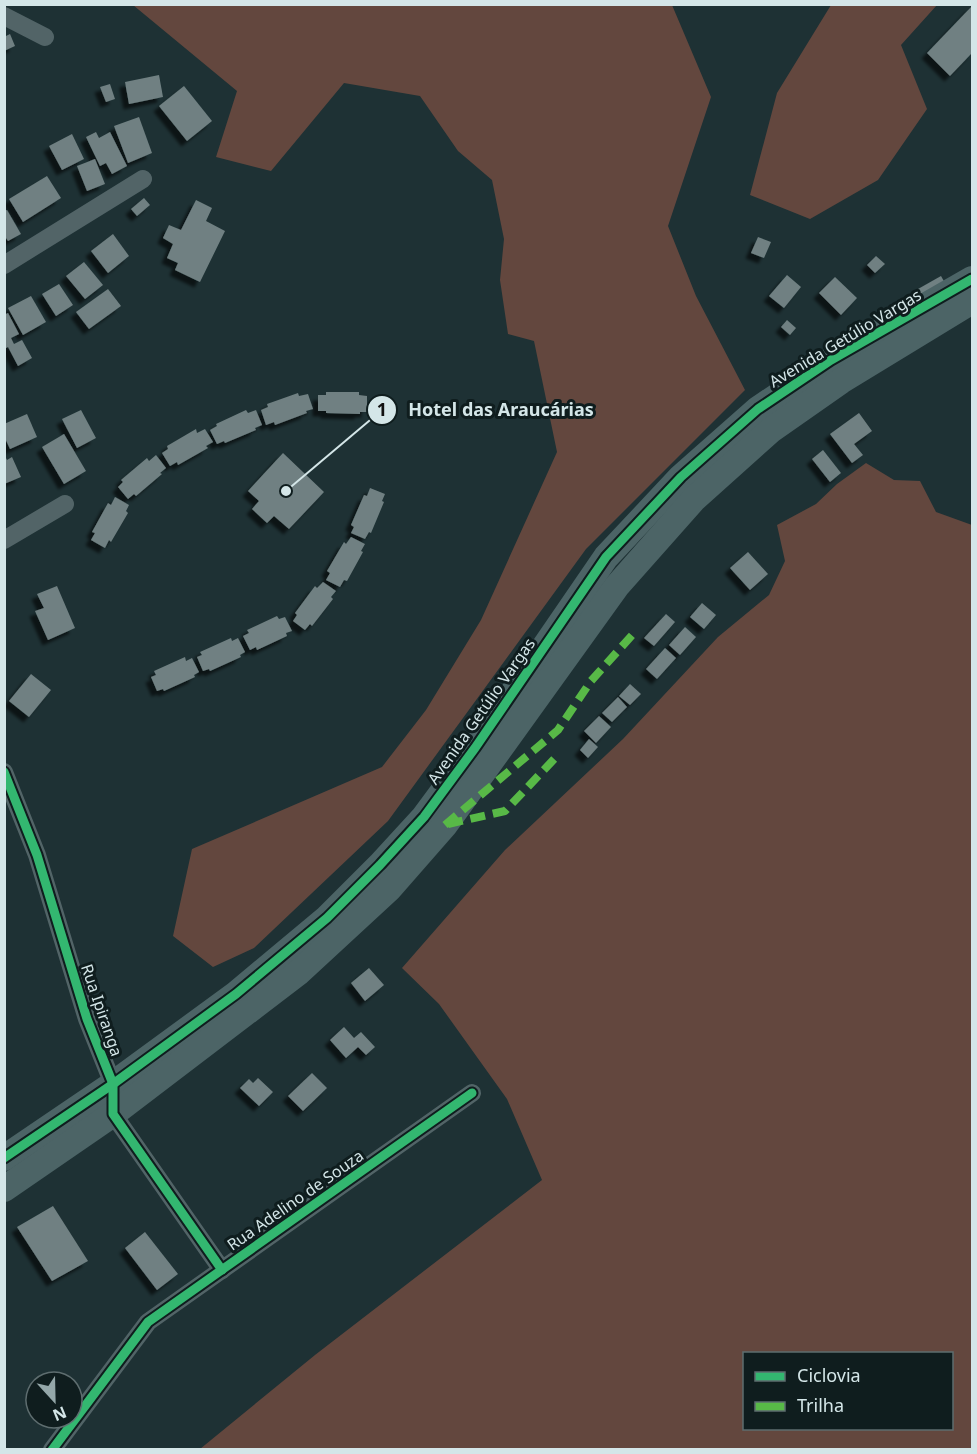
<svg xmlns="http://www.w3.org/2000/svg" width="977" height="1454" font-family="'Noto Sans',sans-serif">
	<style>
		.green { fill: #63473e; fill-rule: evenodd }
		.building { fill: #708082; filter: url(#shadow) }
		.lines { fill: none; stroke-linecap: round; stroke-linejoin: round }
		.street { stroke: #526467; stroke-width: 18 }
		.secondary { stroke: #4c6466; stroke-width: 26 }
		.quiet { stroke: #58b947; stroke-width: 8; stroke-dasharray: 15 8; stroke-linecap: butt }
		.cycleway-casing { stroke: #0f1d1e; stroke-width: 13 }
		.cycleway { stroke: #33b770; stroke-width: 9 }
		.labels { text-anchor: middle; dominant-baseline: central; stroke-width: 6; stroke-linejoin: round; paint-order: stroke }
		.street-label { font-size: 16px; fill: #d4e6e8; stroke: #0f1d1e }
		.leader { fill: none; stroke: #d4e6e8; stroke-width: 2 }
		.callout-dot { fill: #d4e6e8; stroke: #0f1d1e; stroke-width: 2 }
		.mark-label { font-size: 18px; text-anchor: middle; font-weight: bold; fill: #111 }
		.callout-label { font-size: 18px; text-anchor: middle; font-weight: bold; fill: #d4e6e8; stroke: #0f1d1e; stroke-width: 6; stroke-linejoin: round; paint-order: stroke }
	</style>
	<defs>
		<filter id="shadow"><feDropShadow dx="-5.5" dy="5.5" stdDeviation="1.5" flood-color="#0009"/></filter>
	</defs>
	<rect width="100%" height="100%" fill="#1e3134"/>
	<g class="green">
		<polygon points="133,5 672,5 711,97 668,226 696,296 745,390 586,549 388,821 254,948 213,967 173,936 192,849 382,767 426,710 481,620 557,452 534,341 508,334 500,280 504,239 492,180 458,151 420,96 344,83 271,171 216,157 237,91"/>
		<polygon points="831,5 937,5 901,45 927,109 878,180 810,219 750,195 777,93"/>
		<path d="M866 463 894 480 920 481 936 512 972 525V1449H200L315 1355 542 1180 507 1099 439 1004 402 968 505 850 623 739 718 637 769 595 785 561 777 525 816 504 837 484ZM744 1354H952V1428H744Z"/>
	</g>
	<g class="building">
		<polygon points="972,6 972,53 950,76 927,53"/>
		<polygon points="10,34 15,46 4,51 4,37"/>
		<polygon points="159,75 163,97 129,104 125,82"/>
		<polygon points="110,84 115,99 106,102 100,87"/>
		<polygon points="184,86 212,121 187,141 159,106"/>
		<polygon points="139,117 152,153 128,163 114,126"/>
		<polygon points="96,132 99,138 110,132 127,166 112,174 106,163 100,166 86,137"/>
		<polygon points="72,134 84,159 62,170 49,146"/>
		<polygon points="95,159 105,184 87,191 77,166"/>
		<polygon points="47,176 61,198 23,222 9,199"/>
		<polygon points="144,198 150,205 137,216 131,209"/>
		<polygon points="196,200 212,208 206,221 225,231 200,282 175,270 178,263 167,258 173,244 163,238 169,225 181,230"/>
		<polygon points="7,210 21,234 8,241 4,235 4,211"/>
		<polygon points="113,234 129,256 108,273 91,251"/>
		<polygon points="758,237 771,242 764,258 751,253"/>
		<polygon points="876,256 885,264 875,273 867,265"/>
		<polygon points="84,262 103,285 85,299 66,276"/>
		<polygon points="787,275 801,287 784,308 769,296"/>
		<polygon points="941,276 945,283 922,297 918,289"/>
		<polygon points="835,277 857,298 841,315 819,293"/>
		<polygon points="59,284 73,305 56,316 42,294"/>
		<polygon points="108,289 121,306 89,329 76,312"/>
		<polygon points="31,296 46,322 23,335 8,308"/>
		<polygon points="8,313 19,334 11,338 14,344 22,340 32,358 18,366 8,347 4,349 4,315"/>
		<polygon points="787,320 796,328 790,335 781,327"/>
		<polygon points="326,392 359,392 359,395 367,396 367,412 360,412 360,414 326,413 326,411 318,411 318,395 326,395"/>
		<polygon points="298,393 299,396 308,394 313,409 306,411 307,413 275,425 274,422 266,425 261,410 268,407 267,404"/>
		<polygon points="81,410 96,438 77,448 62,419"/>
		<polygon points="246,410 248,413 256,410 262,425 255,428 256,430 225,443 224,441 217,444 210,430 217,426 216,424"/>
		<polygon points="859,413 872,431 854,444 863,455 852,463 830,434"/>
		<polygon points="27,414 37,437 10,449 4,436 4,424"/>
		<polygon points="196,429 197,433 205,429 213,442 206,446 208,448 178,465 177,462 170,466 162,453 168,449 167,446"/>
		<polygon points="64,434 86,471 64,484 42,447"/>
		<polygon points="823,450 841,473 830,482 812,459"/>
		<polygon points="283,453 324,492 289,529 274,516 267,523 252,509 259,501 248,491"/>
		<polygon points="4,454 7,460 12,457 21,477 4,484"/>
		<polygon points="156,455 166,468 160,473 162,474 136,496 134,494 128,499 118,487 123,482 121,480 147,458 149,461"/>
		<polygon points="370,488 385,494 382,501 384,502 371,533 369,532 365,539 351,533 354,527 351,525 364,495 367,496"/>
		<polygon points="115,497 129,505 126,511 128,513 111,542 109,540 105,548 91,540 95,533 92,532 108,503 111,505"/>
		<polygon points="351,537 365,544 361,551 363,552 347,581 344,580 340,587 326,580 330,573 327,571 344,542 346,544"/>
		<polygon points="748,552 768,574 750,590 730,568"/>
		<polygon points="323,582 336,591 331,597 333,599 312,626 310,624 305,630 293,621 297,615 295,613 315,586 317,588"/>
		<polygon points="57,586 75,628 48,640 35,611 44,608 37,594"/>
		<polygon points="702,603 716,615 704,629 690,617"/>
		<polygon points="666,614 675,622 654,646 644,638"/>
		<polygon points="277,616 279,619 285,617 292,631 286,633 287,636 257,650 256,647 250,650 243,636 249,633 247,630"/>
		<polygon points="685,627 696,637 680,655 669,645"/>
		<polygon points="231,638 232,641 238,638 245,652 240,655 241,657 210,671 209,669 203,671 197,657 202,655 200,652"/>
		<polygon points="665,648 676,658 657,679 646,669"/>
		<polygon points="185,657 186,661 192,658 199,672 194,675 195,677 164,691 163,689 157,691 151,677 156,675 154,671"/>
		<polygon points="31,674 51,690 29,717 9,701"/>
		<polygon points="630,684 641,694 630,705 619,696"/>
		<polygon points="618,697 627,707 612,722 602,713"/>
		<polygon points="599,716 611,727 596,743 584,731"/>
		<polygon points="589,739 598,747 588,758 580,750"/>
		<polygon points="369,968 384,985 365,1001 351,983"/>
		<polygon points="344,1027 354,1038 361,1032 375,1047 366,1055 358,1047 346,1058 330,1040"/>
		<polygon points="312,1073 327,1088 303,1111 288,1096"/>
		<polygon points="258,1078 273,1092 259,1106 240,1088 249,1079 253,1083"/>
		<polygon points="53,1206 88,1261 52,1281 17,1227"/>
		<polygon points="145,1232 178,1274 157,1290 125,1248"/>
	</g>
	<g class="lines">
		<g class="street">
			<polyline points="4,16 45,37"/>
			<polyline points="4,265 143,179"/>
			<polyline points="4,540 65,504"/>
			<polyline points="4,772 37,855 87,1019 113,1084 113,1114 222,1270"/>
			<polyline points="52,1450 148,1322 472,1093"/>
		</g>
		<g class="secondary">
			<polyline points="4,1158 113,1084 236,994 327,918 380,865 424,817 475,748 606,557 681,477 758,409 831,360 972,279"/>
			<polyline points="4,1189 113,1114 298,973 389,889 445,825 617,586 694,499 771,430 841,381 972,301"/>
		</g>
		<g class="quiet">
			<polyline points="448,824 505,811 558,755"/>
			<polyline points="445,825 558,730 591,681 634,633"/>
		</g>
		<defs>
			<g id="cycleway">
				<polyline points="4,772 37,855 87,1019 113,1084 113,1114 222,1270"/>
				<polyline points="4,1158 113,1084 236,994 327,918 380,865 424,817 475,748 606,557 681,477 758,409 831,360 972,279"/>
				<polyline points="52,1450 148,1322 472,1093"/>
			</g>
		</defs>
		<use href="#cycleway" class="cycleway-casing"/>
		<use href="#cycleway" class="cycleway"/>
	</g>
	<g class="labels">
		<g class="street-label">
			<text transform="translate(845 338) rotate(-31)">Avenida Getúlio Vargas</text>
			<text transform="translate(481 711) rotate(-55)">Avenida Getúlio Vargas</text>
			<text transform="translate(102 1010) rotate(71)">Rua Ipiranga</text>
			<text transform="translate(295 1200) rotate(-35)">Rua Adelino de Souza</text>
		</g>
	</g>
	<path class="leader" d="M286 491L382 410"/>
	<g class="callout-dot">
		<circle cx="286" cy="491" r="6"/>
		<circle cx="382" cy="410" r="15"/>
	</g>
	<g class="mark-label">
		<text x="382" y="416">1</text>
	</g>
	<g class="callout-label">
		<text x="501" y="416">Hotel das Araucárias</text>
	</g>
	<rect width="977" height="1454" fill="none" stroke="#d4e6e8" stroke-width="12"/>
	<rect x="743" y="1352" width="210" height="78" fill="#0f1d1e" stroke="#5e6d6f" stroke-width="1.5"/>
	<rect x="755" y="1372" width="30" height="9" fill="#33b770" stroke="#5e6d6f" stroke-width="1.5"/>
	<text x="797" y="1382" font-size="18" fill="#d4e6e8">Ciclovia</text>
	<rect x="755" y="1402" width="30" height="9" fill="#58b947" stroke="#5e6d6f" stroke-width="1.5"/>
	<text x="797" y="1412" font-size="18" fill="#d4e6e8">Trilha</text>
	<g transform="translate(54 1400) rotate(158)"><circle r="28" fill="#0f1d1e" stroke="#5e6d6f" stroke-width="1.5"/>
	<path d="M0-4.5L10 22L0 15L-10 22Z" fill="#94a7a9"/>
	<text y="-9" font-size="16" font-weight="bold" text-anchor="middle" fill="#d4e6e8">N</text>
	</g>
</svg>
